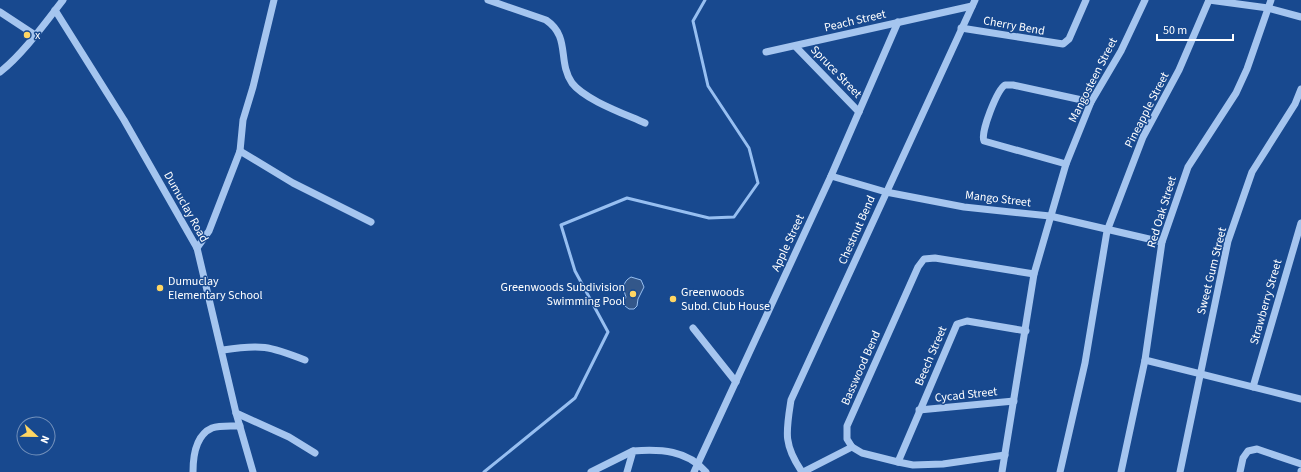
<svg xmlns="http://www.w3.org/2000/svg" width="1301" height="472" font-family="'Source Sans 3',sans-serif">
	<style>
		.water { fill: #33578a; stroke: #97bff1 }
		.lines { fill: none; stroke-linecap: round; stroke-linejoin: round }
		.stream { stroke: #97bff1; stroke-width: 3 }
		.minor { stroke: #a5c5ef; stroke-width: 7 }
		.poi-dot { fill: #ffd663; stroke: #18498f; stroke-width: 1.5 }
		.labels { text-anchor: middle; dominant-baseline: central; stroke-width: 3; stroke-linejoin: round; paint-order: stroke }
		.street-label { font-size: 12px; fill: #fff; stroke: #18498f }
		.poi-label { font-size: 12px; fill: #fff; stroke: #18498f; text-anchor: start }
	</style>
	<rect width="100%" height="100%" fill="#18498f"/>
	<path class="water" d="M631 277 641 280 644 287 638 299 637 306 634 309H629L625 306 623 302 626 297C623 289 622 282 631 277Z"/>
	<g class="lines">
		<polyline class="stream" points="484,472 575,398 608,332 575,271 561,225 627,198 709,218 734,217 758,183 749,148 708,86 693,21 705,0"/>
		<g class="minor">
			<path d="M488 0 546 20C571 37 557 61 572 83 585 100 625 114 645 123"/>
			<polyline points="1209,0 1268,8 1301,17"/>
			<polyline points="55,10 124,120 197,248 236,413 253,472"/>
			<polyline points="0,12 35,35"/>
			<polyline points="961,28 1063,44 1069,39 1086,0"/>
			<polyline points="796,47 859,112"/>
			<polyline points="766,52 972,6"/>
			<path d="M0 72C23 54 45 23 63 0"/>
			<polyline points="240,151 293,183 371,222"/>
			<path d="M1066 164 984 141C980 133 997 90 1005 85H1013L1091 102"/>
			<polyline points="831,176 886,192 964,207 1050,216 1162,242"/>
			<polyline points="197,248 209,231 240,151 243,120 253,87 274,0"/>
			<polyline points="693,328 736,382"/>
			<path d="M223 350C261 344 269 346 305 360"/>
			<polyline points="1145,360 1301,399"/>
			<polyline points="1253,387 1301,223"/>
			<polyline points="919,410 1014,401"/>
			<polyline points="236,413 289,437 315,453"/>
			<polyline points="1005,455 943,464 913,465 898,462 862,453 852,447 847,439 847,426 918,267 924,259 935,258 1034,274"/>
			<polyline points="898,462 957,324 967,321 1026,331"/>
			<path d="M193 472C193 457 196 435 212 428 220 425 231 426 240 426"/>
			<polyline points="591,472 633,451"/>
			<path d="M627 472 633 451C661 449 687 450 706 472"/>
			<polyline points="694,472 831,176 898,22"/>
			<path d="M802 472C783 444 786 432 791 400L975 0"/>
			<polyline points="803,472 852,447"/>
			<polyline points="1002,472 1034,274 1066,164 1091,102 1121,51 1145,0"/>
			<polyline points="1060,472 1085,363 1107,231 1143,137 1179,70 1209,0"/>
			<polyline points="1121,472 1145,360 1162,242 1188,167 1236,93 1247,69 1271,0"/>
			<polyline points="1180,472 1228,241 1252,172 1295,104 1301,89"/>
			<polyline points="1240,472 1243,458 1248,451 1257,449 1301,464"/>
			<polyline points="1301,472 1301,471"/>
		</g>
	</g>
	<g class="poi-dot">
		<circle cx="27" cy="35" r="4"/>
		<circle cx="160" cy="288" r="4"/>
		<circle cx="633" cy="294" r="4"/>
		<circle cx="673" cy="299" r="4"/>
	</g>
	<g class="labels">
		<g class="street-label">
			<text transform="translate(855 21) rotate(-13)">Peach Street</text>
			<text transform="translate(1014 26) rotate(10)">Cherry Bend</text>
			<text transform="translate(836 72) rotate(46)">Spruce Street</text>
			<text transform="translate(1093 80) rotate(-63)">Mangosteen Street</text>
			<text transform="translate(1147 110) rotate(-63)">Pineapple Street</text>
			<text transform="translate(998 199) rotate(7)">Mango Street</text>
			<text transform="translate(186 207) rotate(61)">Dumuclay Road</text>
			<text transform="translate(1162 212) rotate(-73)">Red Oak Street</text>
			<text transform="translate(857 230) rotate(-66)">Chestnut Bend</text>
			<text transform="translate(788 243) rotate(-65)">Apple Street</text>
			<text transform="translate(1212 271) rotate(-76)">Sweet Gum Street</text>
			<text transform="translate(1266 302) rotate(-74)">Strawberry Street</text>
			<text transform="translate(931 356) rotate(-67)">Beech Street</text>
			<text transform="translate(861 368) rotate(-66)">Basswood Bend</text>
			<text transform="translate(966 395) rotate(-6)">Cycad Street</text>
		</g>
		<g class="poi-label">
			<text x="35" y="35">x</text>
			<text x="168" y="281">Dumuclay<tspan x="168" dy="14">Elementary School</tspan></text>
			<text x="625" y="287" text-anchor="end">Greenwoods Subdivision<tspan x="625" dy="14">Swimming Pool</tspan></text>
			<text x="681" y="292">Greenwoods<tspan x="681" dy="14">Subd. Club House</tspan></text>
		</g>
	</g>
	<g transform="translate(36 436) rotate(112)"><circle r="19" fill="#18498f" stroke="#7492bc"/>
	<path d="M0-3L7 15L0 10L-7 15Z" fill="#ffd663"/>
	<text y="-6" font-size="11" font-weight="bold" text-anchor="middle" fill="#ffffff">N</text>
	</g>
	<path d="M1157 34v6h76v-6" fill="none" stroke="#ffffff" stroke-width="2"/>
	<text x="1163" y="34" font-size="12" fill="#ffffff" stroke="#18498f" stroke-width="3" paint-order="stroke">50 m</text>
</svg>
